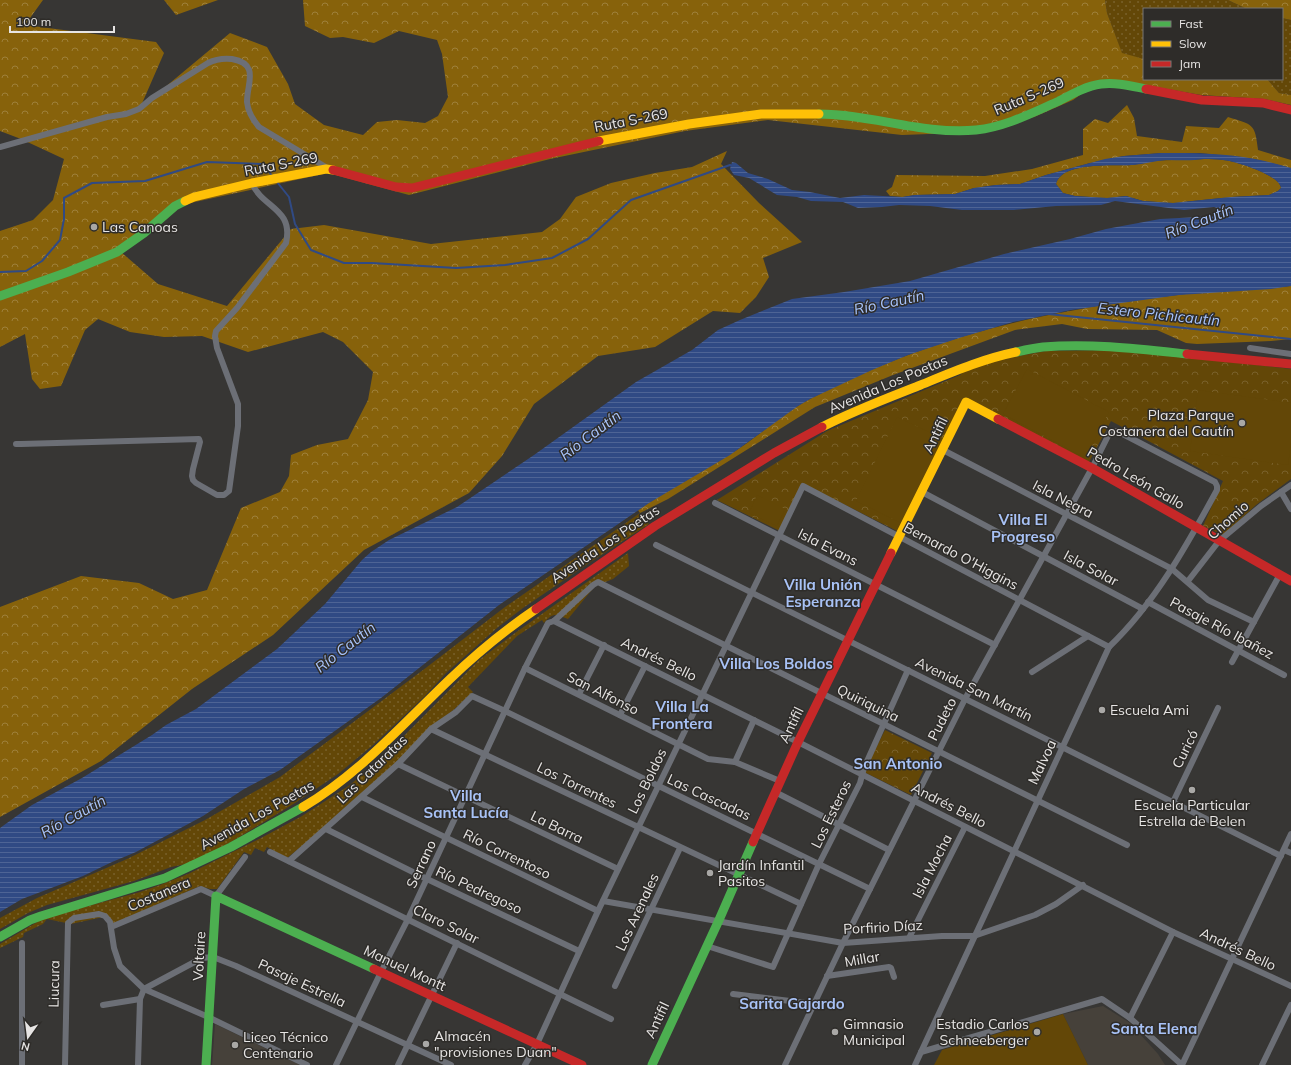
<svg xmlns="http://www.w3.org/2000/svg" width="1291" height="1065" font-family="Mulish,sans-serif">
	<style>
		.built { fill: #46413a }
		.grass { fill: url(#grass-dots) }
		.forest { fill: url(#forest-crowns) }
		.park { fill: url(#park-crowns) }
		.garden { fill: #634707 }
		.water { fill: url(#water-rules); fill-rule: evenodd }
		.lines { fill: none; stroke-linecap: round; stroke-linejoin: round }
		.stream { stroke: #304a84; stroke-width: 2 }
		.street { stroke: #6c6f76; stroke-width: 6 }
		.fast { stroke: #4caf50; stroke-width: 9 }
		.slow { stroke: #ffc107; stroke-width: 9 }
		.jam { stroke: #c62828; stroke-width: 9 }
		.poi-dot { fill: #a9a8a6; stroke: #2e2c29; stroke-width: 1.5 }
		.labels { text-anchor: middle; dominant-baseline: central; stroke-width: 3; stroke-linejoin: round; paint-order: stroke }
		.street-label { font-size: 14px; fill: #e7e5e4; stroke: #2e2c29 }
		.poi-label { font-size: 14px; fill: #e7e5e4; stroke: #2e2c29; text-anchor: start }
		.water-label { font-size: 15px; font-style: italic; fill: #a8c4fc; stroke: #2e2c29 }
		.neighbourhood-label { font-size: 15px; font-weight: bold; fill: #a8c2f6; stroke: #2e2c29 }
	</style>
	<defs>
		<pattern id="grass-dots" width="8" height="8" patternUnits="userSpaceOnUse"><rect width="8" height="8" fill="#634707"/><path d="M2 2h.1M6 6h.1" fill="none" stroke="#79612b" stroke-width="1.8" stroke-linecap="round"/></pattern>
		<pattern id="forest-crowns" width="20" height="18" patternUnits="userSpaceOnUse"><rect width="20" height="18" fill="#87620b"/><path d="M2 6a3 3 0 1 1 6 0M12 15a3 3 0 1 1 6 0" fill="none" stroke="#9e803a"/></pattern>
		<pattern id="park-crowns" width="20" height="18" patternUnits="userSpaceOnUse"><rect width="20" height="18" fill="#634707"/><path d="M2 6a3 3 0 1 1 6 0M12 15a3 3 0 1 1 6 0" fill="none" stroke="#79612b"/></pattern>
		<pattern id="water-rules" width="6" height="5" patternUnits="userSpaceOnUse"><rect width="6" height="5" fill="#304a84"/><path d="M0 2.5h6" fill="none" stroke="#4e6495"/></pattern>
	</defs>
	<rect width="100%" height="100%" fill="#373634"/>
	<g class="built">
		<polygon points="1103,1006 1130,1023 1158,1054 1165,1065 1088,1065 1063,1014"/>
		<polygon points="215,1024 300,1065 212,1065"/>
	</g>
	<g class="grass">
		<polygon points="1105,0 1228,0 1247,9 1144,9 1144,59 1122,54 1107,13"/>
		<polygon points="1282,18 1291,20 1291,95 1279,93 1267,79 1282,79"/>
		<polygon points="640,513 649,524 592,561 523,608 497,628 446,673 425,696 373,745 338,774 295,803 231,842 191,863 171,867 134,881 47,905 28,913 0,929 0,918 37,898 127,859 205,820 280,777 427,667 505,607"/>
		<path d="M628 553 629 566 613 579 595 586 568 619C556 614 553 612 544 623L542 620 517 636 468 687 473 692 324 828 287 858 267 847 264 852 255 848 251 855 244 852 217 889H210L200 886 110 925 108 916 71 924 47 919 43 924 24 933 23 937 0 948V944L44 918 140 892 160 885 188 874 261 838 302 816 350 785 391 749 479 660 515 633Z"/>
	</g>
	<g class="forest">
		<polygon points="0,0 43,0 25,25 156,42 164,53 140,108 230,33 267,47 288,84 295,104 324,125 363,135 377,122 397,120 425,123 438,116 448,97 442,54 437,40 399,31 374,43 343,37 330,38 305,26 303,0 1105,0 1107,13 1122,53 1144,59 1144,79 1218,79 1221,80 1222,79 1267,79 1279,93 1291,95 1291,105 1264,99 1201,95 1122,81 1094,85 1073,100 1034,117 956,133 902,135 768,120 685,131 550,159 409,195 328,173 181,205 121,252 158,284 227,306 291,229 324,225 431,244 542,232 560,219 576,197 611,183 655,173 692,167 727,151 721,164 759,203 802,242 763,258 769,277 756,297 740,313 713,311 655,347 598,356 534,404 502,456 469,493 364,550 273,635 192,689 101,761 0,817 0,607 81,576 139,583 173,599 207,590 241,508 280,492 289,476 291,455 317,445 348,439 368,400 373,372 343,342 323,332 248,352 202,336 164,337 130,332 98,319 85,330 61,386 40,389 32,379 25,334 0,347 0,231 33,220 53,200 64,159 21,139 0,131"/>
		<polygon points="164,0 218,0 176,15"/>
		<polygon points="1228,0 1291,0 1291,20 1282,18 1282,9 1247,9"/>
		<path d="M1127 105 1134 118 1137 136 1182 142 1186 126 1219 128 1228 117C1253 125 1255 123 1258 150L1291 160V168L1254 159 1200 153H1161L1124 156 1090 163 1046 175 1020 184 996 185 974 188 955 194 915 195 903 197 890 196 886 191 892 187 896 175 985 176 1032 169 1083 155V129L1095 119 1108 123Z"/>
		<path d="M1204 159C1210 159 1217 159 1223 160 1235 161 1280 175 1281 188L1278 191 1269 195 1231 197 1173 203 1143 201 1126 196 1107 198 1075 196 1063 193 1056 184C1061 161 1115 166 1133 165 1140 164 1147 162 1154 161 1170 159 1187 161 1204 159Z"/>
		<path d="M1291 286V339L1271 341 1197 344 1186 343 1157 330 1087 329 1062 324 1015 330 893 375 815 407 668 499 640 513 638 510C667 490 699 474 729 455 757 438 781 414 810 399 891 356 980 327 1070 311 1106 304 1142 299 1178 295 1216 290 1254 291 1291 286Z"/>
	</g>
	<g class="park">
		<polygon points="1128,350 1291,369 1291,479 1256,505 1223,535 1203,526 1223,481 1111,421 1089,462 967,399 899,532 802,483 780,531 717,500 827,431 960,375 967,369 1003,359 1046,351"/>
		<polygon points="885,730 932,753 911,795 864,772"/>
	</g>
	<g class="garden">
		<polygon points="1027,369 1109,412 1085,458 1003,414"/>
		<polygon points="1198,390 1291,403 1291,443 1288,465 1190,451"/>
		<polygon points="897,417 944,439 903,524 856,501"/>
		<polygon points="757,495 785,509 777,526 749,513"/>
		<polygon points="1063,1014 1088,1065 934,1065 942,1050"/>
	</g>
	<path class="water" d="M1161 153C1192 153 1224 153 1255 159 1267 161 1279 165 1291 168V286L1271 289 1179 295 1071 310 1013 322 959 338 908 355 872 370 810 399 798 406 730 455 649 503 499 605 381 698 280 770 244 789 203 816 136 852 112 862 83 876 22 899 0 912V828L32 805 82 778 152 735 166 725 196 709 277 649 325 604 362 560 371 552 389 540 457 507 534 455 636 382 692 350 718 330 740 320 792 299 844 292 910 281 1004 254 1070 239 1106 229 1160 219 1218 216 1221 212 1220 209 1214 207 1184 210 1115 201 1101 205 1056 206 1014 210H962L930 206 899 205 882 207 858 208 843 202 811 201 797 197 777 195 749 178 734 175 730 169 732 162 736 163 748 173 768 179 792 190 810 192 840 198 864 195 902 197 915 195 955 194 974 188 996 185 1020 184 1046 175 1105 159 1124 156ZM1204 159C1210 159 1217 159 1223 160 1235 161 1280 175 1281 188L1278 191 1269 195 1231 197 1173 203 1143 201 1126 196 1107 198 1075 196 1063 193 1056 184C1061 161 1115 166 1133 165 1144 164 1155 161 1166 160 1179 160 1191 161 1204 159Z"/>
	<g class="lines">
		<g class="stream">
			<polyline points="277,182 289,197 295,224 311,250 344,263 372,263 456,268 505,265 552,258 588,239 631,200 730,165 732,166"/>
			<polyline points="0,272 26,271 42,261 60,240 64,219 64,198 92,183 145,181 207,162 263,164 273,177"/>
			<polyline points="1048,314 1291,339"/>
		</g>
		<g class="street">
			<path d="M0 147 107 117 126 114 139 109 152 98 208 63C216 59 223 58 232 59 260 64 247 83 247 102 248 112 253 120 259 127L329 169"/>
			<polyline points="1250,348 1291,354"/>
			<path d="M16 444H21L199 439 200 442 193 469 192 476 193 480 196 483 217 495H224L229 491 238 426V404L217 348 215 336 216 331 237 308 286 243C294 208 262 208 252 183"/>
			<polyline points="943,450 1172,569 1208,600 1254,622"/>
			<polyline points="922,492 1143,609"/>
			<polyline points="1281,492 1291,509"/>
			<polyline points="715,503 995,645"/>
			<polyline points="656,545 1281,856"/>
			<polyline points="1188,581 1219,541 1261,506 1291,485"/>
			<polyline points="1148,602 1284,675"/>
			<polyline points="554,621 798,742 1173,932 1291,986"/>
			<polyline points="1232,662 1279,576"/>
			<polyline points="525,668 708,759 735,762 780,781"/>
			<polyline points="1032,672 1088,636"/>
			<polyline points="579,694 604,645"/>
			<polyline points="620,715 645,666"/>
			<polyline points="431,729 801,904"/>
			<polyline points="735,762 754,720"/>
			<polyline points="398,764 618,869"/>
			<polyline points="775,792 889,850"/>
			<polyline points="362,797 598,911"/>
			<polyline points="1173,802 1218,708"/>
			<polyline points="326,829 427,879 579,951"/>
			<polyline points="1284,850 1291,853"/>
			<polyline points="270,852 611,1019"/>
			<polyline points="289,861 398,764 431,729 456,712 472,696 505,711 870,889"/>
			<polyline points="603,901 843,943 942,936 974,936 1035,915 1056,904 1083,885"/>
			<polyline points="111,927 201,889 216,896 245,857"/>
			<polyline points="909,938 965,827"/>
			<polyline points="707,946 773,967 819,864 860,783 864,768 908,670"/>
			<polyline points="827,976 889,967 891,968 894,977"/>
			<polyline points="615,986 680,848"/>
			<polyline points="733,994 814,1004"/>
			<polyline points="103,1005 140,999"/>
			<polyline points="1130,1018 1173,932"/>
			<polyline points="921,1052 1102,999 1130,1018 1182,1065 1291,834"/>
			<polyline points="22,1065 22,943"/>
			<polyline points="65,1065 68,923 74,918 99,914 105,916 110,922 114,948 120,966 144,989 206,1016 307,1065"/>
			<polyline points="138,1065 140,999 144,989 202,958 213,957 236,966 451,1065"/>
			<polyline points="336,1065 381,972 408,919 525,668 548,623 554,621 593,585 598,582 1127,845"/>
			<polyline points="398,1065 457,943"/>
			<polyline points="525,1065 537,1044 598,911 803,486 1109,647"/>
			<path d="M785 1065 843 943 965 699 1092 468 1110 432 1117 431 1215 482 1217 486V490C1187 545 1155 603 1109 647L915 1065"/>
			<polyline points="1262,1065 1291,1005"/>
		</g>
		<g class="fast">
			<path d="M819 114C871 114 923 135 976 130 1005 127 1032 113 1059 101 1072 94 1086 86 1101 84 1116 82 1131 86 1146 89"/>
			<polyline points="0,296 68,272 117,252 144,233 175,206 185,201"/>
			<path d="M1016 352C1025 350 1034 348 1043 347 1091 343 1140 349 1187 354"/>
			<polyline points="0,937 30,920 41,916 165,878 231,847 303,807"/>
			<polyline points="206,1065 216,896 374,969"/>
			<polyline points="652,1065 719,920 753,842"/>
		</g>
		<g class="slow">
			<polyline points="599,141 689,124 761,114 819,114"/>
			<polyline points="185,201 194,197 252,183 326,169 333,170"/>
			<path d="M822 427C853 411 885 399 918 386 950 373 982 359 1016 352"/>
			<polyline points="891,553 966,402 998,419"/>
			<path d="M303 807C359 774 402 725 449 680 476 654 505 630 536 609"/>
		</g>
		<g class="jam">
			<polyline points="1146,89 1202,100 1263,103 1291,110"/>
			<polyline points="333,170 396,187 412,188 599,141"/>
			<polyline points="1187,354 1291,364"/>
			<polyline points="998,419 1092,468 1291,581"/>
			<polyline points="536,609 655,526 774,453 822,427"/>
			<polyline points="753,842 798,742 891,553"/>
			<polyline points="374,969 582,1065"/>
		</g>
	</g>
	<g class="poi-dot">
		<circle cx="94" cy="227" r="4"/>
		<circle cx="1242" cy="423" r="4"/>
		<circle cx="1102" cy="710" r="4"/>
		<circle cx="1192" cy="790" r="4"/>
		<circle cx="710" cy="873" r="4"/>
		<circle cx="835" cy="1032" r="4"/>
		<circle cx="1037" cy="1032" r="4"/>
		<circle cx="426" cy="1044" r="4"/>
		<circle cx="235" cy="1045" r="4"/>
	</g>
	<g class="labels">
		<g class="street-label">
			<text transform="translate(1029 96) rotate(-23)">Ruta S-269</text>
			<text transform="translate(631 120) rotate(-11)">Ruta S-269</text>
			<text transform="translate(281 164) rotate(-11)">Ruta S-269</text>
			<text transform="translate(888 384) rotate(-23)">Avenida Los Poetas</text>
			<text transform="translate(935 435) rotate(-64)">Antifil</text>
			<text transform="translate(1136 478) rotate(30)">Pedro León Gallo</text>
			<text transform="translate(1063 499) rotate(27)">Isla Negra</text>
			<text transform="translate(1228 520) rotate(-42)">Chomio</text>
			<text transform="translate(605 544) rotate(-34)">Avenida Los Poetas</text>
			<text transform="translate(828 547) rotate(27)">Isla Evans</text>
			<text transform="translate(961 556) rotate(28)">Bernardo O'Higgins</text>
			<text transform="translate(1091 568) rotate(28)">Isla Solar</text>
			<text transform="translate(1222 628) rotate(28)">Pasaje Río Ibañez</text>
			<text transform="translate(659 659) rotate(26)">Andrés Bello</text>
			<text transform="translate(974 689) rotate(26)">Avenida San Martín</text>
			<text transform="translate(603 693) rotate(27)">San Alfonso</text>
			<text transform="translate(868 703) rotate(26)">Quiriquina</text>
			<text transform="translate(942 719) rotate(-63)">Pudeto</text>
			<text transform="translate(791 725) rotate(-64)">Antifil</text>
			<text transform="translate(1185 749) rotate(-64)">Curicó</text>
			<text transform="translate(1042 762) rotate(-65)">Malvoa</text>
			<text transform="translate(372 769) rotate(-44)">Las Cataratas</text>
			<text transform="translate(647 781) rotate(-64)">Los Boldos</text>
			<text transform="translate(577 785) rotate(26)">Los Torrentes</text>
			<text transform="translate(709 797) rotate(25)">Las Cascadas</text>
			<text transform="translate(949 805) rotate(27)">Andrés Bello</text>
			<text transform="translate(831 814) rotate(-64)">Los Esteros</text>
			<text transform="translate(257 815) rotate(-29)">Avenida Los Poetas</text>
			<text transform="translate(557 827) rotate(26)">La Barra</text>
			<text transform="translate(507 854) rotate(26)">Río Correntoso</text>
			<text transform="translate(421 864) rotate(-65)">Serrano</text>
			<text transform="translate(932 866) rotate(-63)">Isla Mocha</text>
			<text transform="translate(479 890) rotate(25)">Río Pedregoso</text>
			<text transform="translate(159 894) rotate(-23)">Costanera</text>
			<text transform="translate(637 912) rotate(-65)">Los Arenales</text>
			<text transform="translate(446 924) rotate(26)">Claro Solar</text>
			<text transform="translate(883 927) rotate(-3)">Porfirio Díaz</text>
			<text transform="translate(1238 949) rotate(25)">Andrés Bello</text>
			<text transform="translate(199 956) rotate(-87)">Voltaire</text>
			<text transform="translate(862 959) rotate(-10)">Millar</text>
			<text transform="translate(405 968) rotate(25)">Manuel Montt</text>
			<text transform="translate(302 983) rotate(25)">Pasaje Estrella</text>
			<text transform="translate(54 984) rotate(-89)">Liucura</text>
			<text transform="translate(657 1020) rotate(-65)">Antifil</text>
		</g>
		<g class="poi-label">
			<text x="102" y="227">Las Canoas</text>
			<text x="1234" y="415" text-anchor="end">Plaza Parque<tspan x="1234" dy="16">Costanera del Cautín</tspan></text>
			<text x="1110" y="710">Escuela Ami</text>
			<text x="1192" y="805" text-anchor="middle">Escuela Particular<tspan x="1192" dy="16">Estrella de Belen</tspan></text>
			<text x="718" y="865">Jardín Infantil<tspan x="718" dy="16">Pasitos</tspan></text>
			<text x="843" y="1024">Gimnasio<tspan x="843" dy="16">Municipal</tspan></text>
			<text x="1029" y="1024" text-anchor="end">Estadio Carlos<tspan x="1029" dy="16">Schneeberger</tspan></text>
			<text x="434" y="1036">Almacén<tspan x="434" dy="16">"provisiones Duan"</tspan></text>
			<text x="243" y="1037">Liceo Técnico<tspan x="243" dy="16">Centenario</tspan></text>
		</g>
		<g class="water-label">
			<text transform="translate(1199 221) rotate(-21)">Río Cautín</text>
			<text transform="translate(889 302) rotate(-12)">Río Cautín</text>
			<text transform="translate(1159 314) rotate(6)">Estero Pichicautín</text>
			<text transform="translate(590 435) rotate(-37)">Río Cautín</text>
			<text transform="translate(345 647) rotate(-38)">Río Cautín</text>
			<text transform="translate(73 816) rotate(-29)">Río Cautín</text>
		</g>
		<g class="neighbourhood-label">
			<text x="1023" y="519">Villa El<tspan x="1023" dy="17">Progreso</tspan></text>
			<text x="823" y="584">Villa Unión<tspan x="823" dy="17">Esperanza</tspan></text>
			<text x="776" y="663">Villa Los Boldos</text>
			<text x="682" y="706">Villa La<tspan x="682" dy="17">Frontera</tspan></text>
			<text x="898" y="763">San Antonio</text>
			<text x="466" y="795">Villa<tspan x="466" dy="17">Santa Lucía</tspan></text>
			<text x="792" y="1003">Sarita Gajardo</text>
			<text x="1154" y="1028">Santa Elena</text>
		</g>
	</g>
	<rect x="1143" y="8" width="140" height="72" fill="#2e2c29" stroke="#787674"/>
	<rect x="1151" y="21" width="20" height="6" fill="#4caf50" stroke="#787674"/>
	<text x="1179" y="28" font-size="12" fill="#e7e5e4">Fast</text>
	<rect x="1151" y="41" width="20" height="6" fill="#ffc107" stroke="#787674"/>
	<text x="1179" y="48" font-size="12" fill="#e7e5e4">Slow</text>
	<rect x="1151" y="61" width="20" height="6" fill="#c62828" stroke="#787674"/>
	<text x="1179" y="68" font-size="12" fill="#e7e5e4">Jam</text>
	<g transform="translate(28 1037) rotate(194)" stroke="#2e2c29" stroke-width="3" paint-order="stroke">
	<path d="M0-3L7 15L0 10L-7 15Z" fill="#e7e5e4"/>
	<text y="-6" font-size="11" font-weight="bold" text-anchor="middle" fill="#e7e5e4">N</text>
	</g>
	<path d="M10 26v6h104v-6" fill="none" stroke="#e7e5e4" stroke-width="2"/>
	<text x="16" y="26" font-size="12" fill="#e7e5e4" stroke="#2e2c29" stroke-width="3" paint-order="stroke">100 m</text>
</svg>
